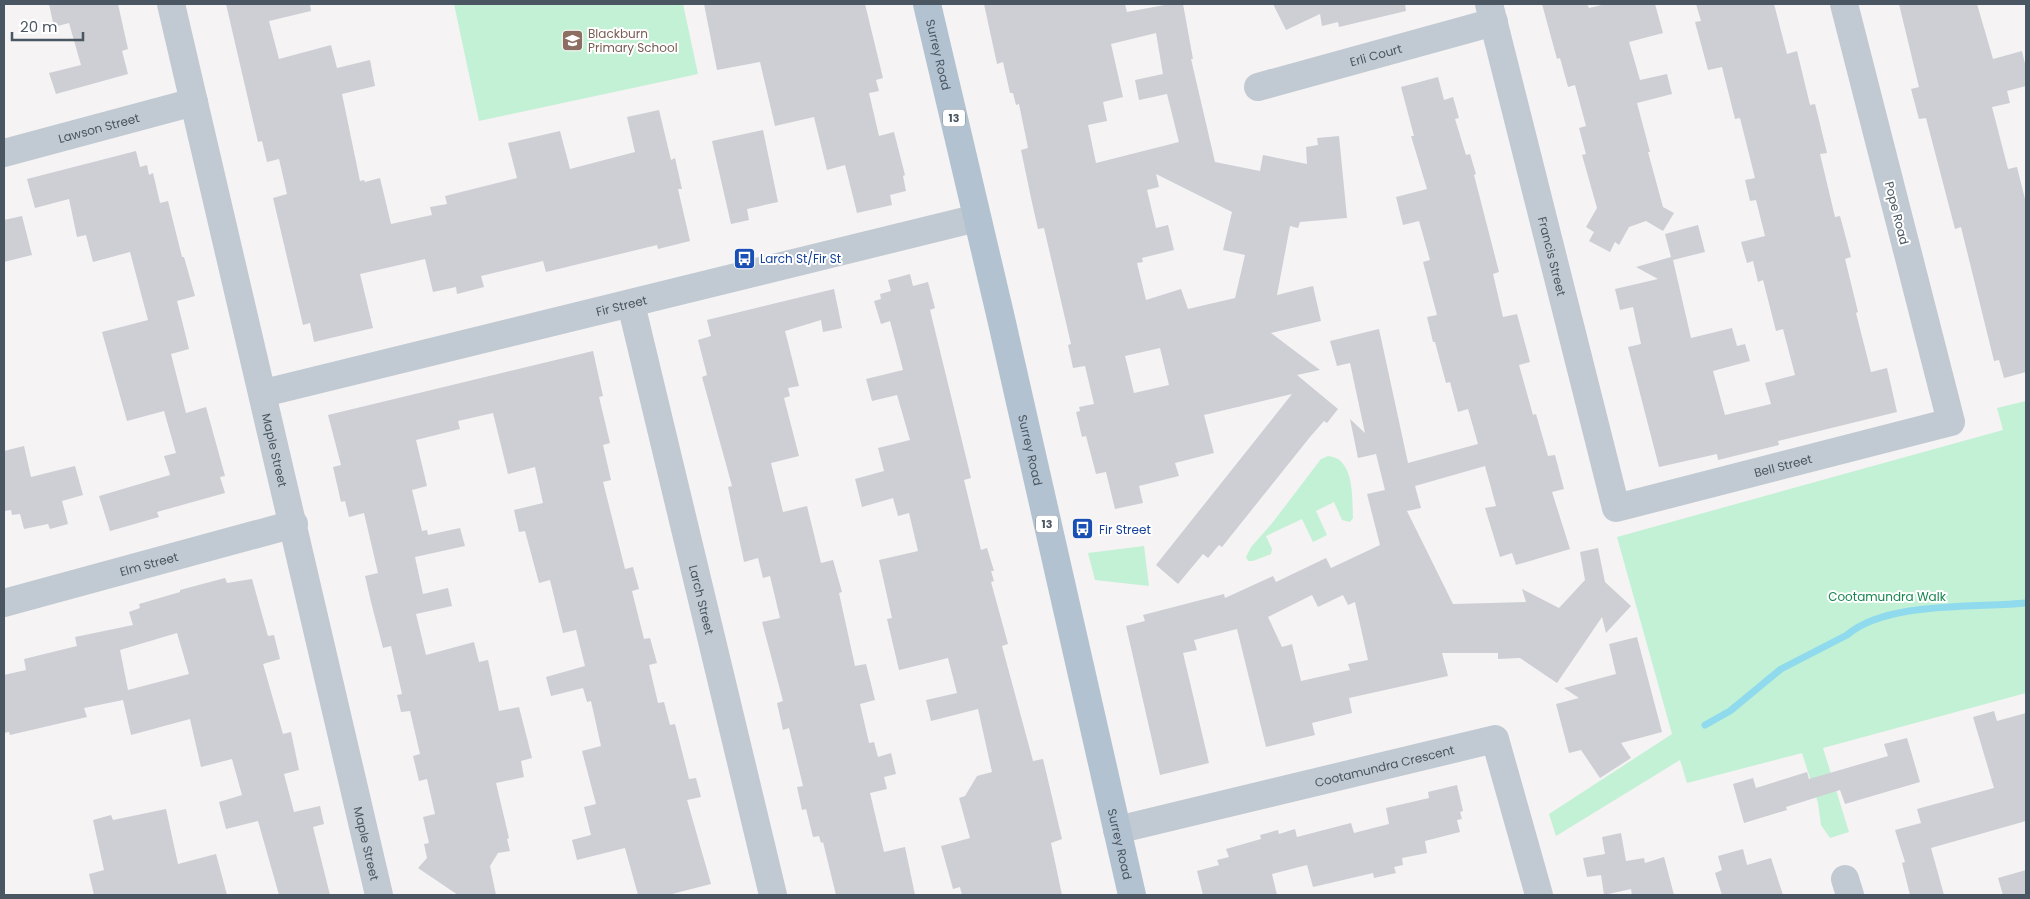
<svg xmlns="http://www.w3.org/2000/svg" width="2030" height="899" font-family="Poppins,sans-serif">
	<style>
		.green { fill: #c3f1d5 }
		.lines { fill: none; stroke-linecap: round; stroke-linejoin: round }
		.stream { stroke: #90daee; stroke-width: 7 }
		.building { fill: #cdcfd5; fill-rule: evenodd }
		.minor { stroke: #c1cad2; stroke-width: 28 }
		.primary { stroke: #b3c2d1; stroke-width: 28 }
		.labels { text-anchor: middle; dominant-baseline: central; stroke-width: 4; stroke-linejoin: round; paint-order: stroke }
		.shield { fill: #fff; stroke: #808990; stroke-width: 1 }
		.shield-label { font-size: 11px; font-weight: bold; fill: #4a5661 }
		.education-label { font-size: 12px; fill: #785e54; stroke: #fff; text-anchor: start }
		.street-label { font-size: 12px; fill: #4a5661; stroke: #fff }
		.transit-label { font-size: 12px; fill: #164399; stroke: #fff; text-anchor: start }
		.park-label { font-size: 12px; fill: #17864f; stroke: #fff }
	</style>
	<rect width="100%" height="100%" fill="#f5f3f3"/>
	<g class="green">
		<polygon points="454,4 683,4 698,74 479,121"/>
		<polygon points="2026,401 2026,693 1823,748 1849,832 1830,838 1821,825 1818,803 1802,753 1687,783 1680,760 1556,836 1549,814 1672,734 1617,537 2003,430 1997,408"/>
		<path d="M1328 456C1355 458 1352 499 1353 518L1350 522 1342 520 1334 502 1316 511 1327 535 1313 542 1302 519 1266 536 1272 549 1271 554 1253 561H1248L1246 557 1251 547 1273 522 1321 459Z"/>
		<polygon points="1144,546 1149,586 1095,580 1088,553"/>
	</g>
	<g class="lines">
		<path class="stream" d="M1705 725 1730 711 1781 669 1847 635C1887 601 1975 608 2026 603"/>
	</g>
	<g class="building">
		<polygon points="49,4 118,4 128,49 122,51 128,74 56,94 49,73 81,65 69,23 54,27"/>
		<polygon points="226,4 310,4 311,11 269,21 279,59 331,45 337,68 370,60 375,86 342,94 360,181 364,180 365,182 380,178 391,224 432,215 430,207 447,204 445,196 517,178 508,143 560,131 570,169 635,152 627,117 659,110 671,160 675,158 682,189 678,189 690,241 658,249 657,245 546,272 543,261 481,276 484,287 457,294 456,287 433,292 425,259 360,274 373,328 314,342 310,323 303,325 273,198 287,194 279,159 267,162 262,141 258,142"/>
		<polygon points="704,4 865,4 883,78 876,80 879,91 869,93 879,136 894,132 905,175 903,176 906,191 890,195 892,205 857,213 845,165 827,170 814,117 775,126 760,62 717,70"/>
		<path d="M984 4H1125L1127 12 1170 4H1183L1193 59H1191L1215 162 1260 171 1263 155 1307 164 1306 147 1318 145 1317 138 1339 136 1347 218 1300 222 1298 228 1290 226 1277 295 1313 286 1321 321 1271 333 1320 370 1297 375 1338 409 1327 423 1324 421 1310 437 1222 547 1219 545 1208 558 1203 554 1178 584 1156 565 1292 394 1204 415 1214 453 1175 463 1179 476 1139 486 1143 503 1115 509 1106 472 1096 474 1086 436 1082 437 1076 412 1080 411 1079 407 1094 404 1085 366 1073 368 1068 345 1071 344 1044 228 1038 229 1031 198 1021 150 1028 148 1019 104 1016 105 1013 93H1010L1003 62 997 64ZM1156 33 1163 74 1135 80 1139 100 1167 94 1179 142 1096 163 1088 125 1107 121 1103 102 1123 97 1111 44ZM1156 174 1232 212 1223 250 1245 255 1235 298 1188 309 1181 289 1146 300 1137 263 1143 262 1142 258 1174 250 1168 225 1156 228 1147 190 1159 187ZM1160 348 1169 385 1134 393 1125 356Z"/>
		<polygon points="1273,4 1405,4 1406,11 1339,27 1338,22 1322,26 1320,14 1286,30"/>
		<polygon points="1542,4 1587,4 1589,8 1606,4 1655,4 1663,33 1629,42 1640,80 1667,74 1672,94 1637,103 1650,152 1648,152 1663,207 1674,213 1663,231 1646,221 1629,227 1619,245 1615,242 1610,252 1589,241 1594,232 1586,227 1597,208 1582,155 1586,154 1579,128 1586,126 1575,85 1568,87 1560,58 1557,59"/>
		<polygon points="1696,4 1774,4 1787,54 1797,51 1810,105 1815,104 1827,153 1820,154 1835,217 1840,216 1851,257 1845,259 1858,312 1856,313 1871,372 1887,368 1897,412 1778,441 1779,445 1718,460 1717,454 1659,467 1628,347 1641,344 1633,307 1620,310 1615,289 1658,279 1636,267 1671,257 1665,234 1698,225 1705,252 1673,260 1691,338 1732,328 1737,346 1745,344 1750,361 1713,371 1725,415 1771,404 1765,383 1795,375 1783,329 1776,331 1763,280 1758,282 1753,261 1747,263 1741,242 1765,236 1756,200 1750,201 1745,180 1755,178 1740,118 1735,119 1722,67 1708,70 1695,22 1701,21"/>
		<polygon points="1899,4 1977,4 1993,59 2022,51 2026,68 2026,86 2007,91 2010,103 1992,107 2008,169 2017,167 2026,203 2026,372 2004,378 1999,360 1994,361 1961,227 1955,229 1926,118 1919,119 1911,89 1919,87"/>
		<path d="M1438 77 1444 100 1453 97 1459 118 1455 119 1466 155 1470 154 1476 174 1474 175 1499 272 1493 274 1503 317 1517 314 1530 362 1519 365 1533 415 1536 414 1548 456 1555 455 1564 489 1552 492 1570 549 1516 565 1512 553 1500 557 1485 508 1496 506 1485 466 1415 486 1421 508 1407 511 1453 604 1526 602 1522 589 1559 608 1585 580 1580 552 1598 548 1605 582 1631 606 1606 633 1602 617 1557 683 1520 658 1498 659V653H1442L1448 676 1349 698 1352 713 1312 723 1315 735 1266 747 1237 629 1194 640 1197 650 1183 653 1209 763 1160 775 1126 626 1145 621 1143 615 1224 594 1225 598 1273 576 1276 582 1326 558 1331 568 1380 545 1367 494 1385 490 1376 454 1358 458 1350 419 1365 433 1350 363 1337 366 1330 341 1379 329 1408 463 1478 444 1468 409 1458 412 1450 382 1446 383 1435 342H1433L1427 317 1437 315 1423 262 1430 260 1419 221 1403 225 1396 197 1427 189 1411 136H1414L1401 87ZM1312 595 1318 607 1343 595 1348 605 1355 602 1368 660 1348 664 1350 670 1301 681 1292 644 1282 647 1268 617Z"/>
		<polygon points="763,130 778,202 747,209 749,220 731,224 712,141"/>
		<polygon points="136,151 140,167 147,165 149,175 153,173 160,203 168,201 182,257 184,257 195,296 177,301 189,349 171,354 186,413 206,407 225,476 220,477 225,493 157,512 159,517 110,531 99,496 170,475 164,456 176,453 164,411 127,421 102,332 148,320 130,252 93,262 86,235 77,237 69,199 35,208 27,179"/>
		<polygon points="22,216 32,255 4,262 4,220"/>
		<polygon points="910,274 913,286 928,282 935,308 930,310 971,478 964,480 981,550 987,548 994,571 991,571 994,581 991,582 1008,644 1002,646 1033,761 1043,759 1062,839 1051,843 1062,895 962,895 960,887 953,889 941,846 970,838 959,798 965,796 977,776 992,772 978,709 931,721 926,700 957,693 948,658 899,670 887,619 892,618 879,560 918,551 909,513 898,516 893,498 862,507 855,479 884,471 878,448 910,440 897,395 872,401 866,379 903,370 890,321 881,324 874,301 881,299 880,294 891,291 888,280"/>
		<polygon points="834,289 842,328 823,332 821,320 785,331 799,386 788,388 790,396 784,398 799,456 771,463 783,512 807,506 821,563 833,560 842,592 839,593 855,666 866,664 875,700 860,704 869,743 874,742 878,757 891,753 896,774 884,777 887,789 870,793 884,852 905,847 915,895 836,895 823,842 821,843 819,836 813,837 806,809 802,810 797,787 803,786 789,728 783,730 777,703 783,701 762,622 780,618 770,576 763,578 758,558 744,562 728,487 732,486 702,377 707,375 698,340 711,336 707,320"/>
		<polygon points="593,351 603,396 599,397 610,443 603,445 611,480 603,482 625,569 633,567 639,589 632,591 644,639 650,638 657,663 649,665 658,703 664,702 670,725 675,724 689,779 696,778 701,797 687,800 711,884 668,895 638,895 625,848 577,860 572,840 591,835 584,807 596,804 582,751 601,746 591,701 587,702 583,688 551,696 546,677 585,666 576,630 563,633 550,580 539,583 525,531 519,532 514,510 543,503 535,467 508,474 493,413 458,421 460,429 416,440 427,486 412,490 422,531 427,530 428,535 460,528 465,546 415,557 423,594 448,588 452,606 416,614 426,655 474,642 479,662 488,660 499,711 519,707 532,758 521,761 524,777 496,783 509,838 507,839 510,851 498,853 490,866 496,895 458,895 418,868 427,858 424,844 429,843 423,817 435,814 427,779 419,781 413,756 420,754 410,711 401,712 397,695 402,694 391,646 383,648 371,602 365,576 378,573 364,513 349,517 345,501 341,502 333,467 341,465 328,415"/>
		<polygon points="24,446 31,477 75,466 83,495 62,501 68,524 50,529 48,524 24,529 20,514 12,515 11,510 4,511 4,451"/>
		<path d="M225 578 227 583 252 579 268 636 274 635 280 659 263 664 283 734 291 732 299 770 284 774 294 812 320 806 324 824 313 827 330 895H279L258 821 226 829 219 802 242 795 232 759 201 767 190 719 131 735 123 700 84 708 87 717 10 735 9 732 4 733V675L26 670 24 659 77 646 75 637 133 625 129 612 140 608 139 604 180 592V590ZM177 633 189 674 128 690 120 650Z"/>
		<polygon points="1637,637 1662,732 1621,743 1631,758 1600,778 1581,750 1569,753 1556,704 1579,698 1564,688 1616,674 1609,644"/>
		<polygon points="1994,711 1997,721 2026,713 2026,821 1931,848 1944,895 1910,895 1902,863 1905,862 1895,830 1921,823 1917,809 1994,788 1973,717"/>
		<polygon points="1907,738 1920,782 1845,804 1840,790 1786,807 1787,810 1744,823 1733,784 1753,778 1756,788 1807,772 1809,779 1888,756 1884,744"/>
		<polygon points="1457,785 1463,811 1460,812 1462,819 1457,820 1460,832 1425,841 1427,853 1402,858 1403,865 1394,867 1396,873 1374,878 1373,873 1313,887 1307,865 1272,874 1277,895 1203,895 1197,871 1219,865 1217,860 1229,857 1226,849 1261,839 1260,835 1278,830 1279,834 1295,829 1297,837 1351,823 1354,833 1389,824 1386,808 1429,798 1428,792"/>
		<polygon points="166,809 178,864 216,854 227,895 94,895 89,874 104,870 93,820 111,815 113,820"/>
		<polygon points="1621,833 1626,861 1644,858 1645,863 1664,857 1674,895 1632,895 1631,889 1604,895 1601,875 1587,877 1583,858 1605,854 1602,837"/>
		<polygon points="1743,849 1747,865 1771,858 1783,895 1722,895 1715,873 1722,870 1718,856"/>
		<polygon points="2026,870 2026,895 2003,895 1998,878"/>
	</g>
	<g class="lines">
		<g class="minor">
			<path id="s1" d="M171 4 379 895"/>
			<path id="s2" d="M1489 4 1616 508 1951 422 1844 4"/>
			<path id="s3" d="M1258 87 1494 22"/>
			<path id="s4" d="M4 153 194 102"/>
			<path id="s5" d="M631 304 773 895"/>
			<path id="s6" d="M264 393 977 218"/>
			<path id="s7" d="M4 603 294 524"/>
			<path id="s8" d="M1117 830 1495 739 1539 895"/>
			<polyline points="1845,879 1850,895"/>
		</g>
		<path class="primary" id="s9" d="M927 4 1000 314 1132 895"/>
	</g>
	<defs>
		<symbol id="school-square" viewBox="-11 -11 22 22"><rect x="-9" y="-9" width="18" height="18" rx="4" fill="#8d6e63" stroke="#fff"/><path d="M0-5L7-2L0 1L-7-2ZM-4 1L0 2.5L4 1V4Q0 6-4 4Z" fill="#fff"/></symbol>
		<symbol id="bus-square" viewBox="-11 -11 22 22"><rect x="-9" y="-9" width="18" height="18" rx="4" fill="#1a4fb4" stroke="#fff"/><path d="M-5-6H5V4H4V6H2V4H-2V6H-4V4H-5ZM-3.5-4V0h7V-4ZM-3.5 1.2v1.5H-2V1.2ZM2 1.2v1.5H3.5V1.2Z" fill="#fff"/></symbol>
	</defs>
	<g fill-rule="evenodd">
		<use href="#school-square" x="560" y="28" width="25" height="25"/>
		<use href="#bus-square" x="732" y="246" width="25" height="25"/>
		<use href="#bus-square" x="1070" y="516" width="25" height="25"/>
	</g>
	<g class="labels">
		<g class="shield">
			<rect x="943" y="109.5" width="22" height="17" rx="4"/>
			<rect x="1036" y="515.5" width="22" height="17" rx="4"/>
		</g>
		<g class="shield-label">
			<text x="954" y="118">13</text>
			<text x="1047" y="524">13</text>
		</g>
		<g class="education-label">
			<text x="588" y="33">Blackburn<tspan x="588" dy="14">Primary School</tspan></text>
		</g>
		<g class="street-label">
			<text stroke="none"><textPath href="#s9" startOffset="52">Surrey Road</textPath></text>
			<text stroke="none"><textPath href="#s3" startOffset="122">Erli Court</textPath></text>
			<text stroke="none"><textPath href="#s4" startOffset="98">Lawson Street</textPath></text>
			<text transform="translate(1897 213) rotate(76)">Pope Road</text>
			<text stroke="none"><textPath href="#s2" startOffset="260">Francis Street</textPath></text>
			<text stroke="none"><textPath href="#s6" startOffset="368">Fir Street</textPath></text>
			<text stroke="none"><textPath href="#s1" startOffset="458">Maple Street</textPath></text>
			<text stroke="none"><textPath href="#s9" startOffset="458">Surrey Road</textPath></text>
			<text stroke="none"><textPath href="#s2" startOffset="692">Bell Street</textPath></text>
			<text stroke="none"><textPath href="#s7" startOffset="150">Elm Street</textPath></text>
			<text stroke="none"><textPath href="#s5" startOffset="304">Larch Street</textPath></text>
			<text stroke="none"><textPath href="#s8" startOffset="275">Cootamundra Crescent</textPath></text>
			<text stroke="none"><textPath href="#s1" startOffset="862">Maple Street</textPath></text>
			<text stroke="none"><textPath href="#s9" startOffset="862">Surrey Road</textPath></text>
		</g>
		<g class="transit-label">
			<text x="760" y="258">Larch St/Fir St</text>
			<text x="1099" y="529">Fir Street</text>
		</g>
		<g class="park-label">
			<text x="1887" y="596">Cootamundra Walk</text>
		</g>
	</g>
	<rect width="2030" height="899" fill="none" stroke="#4a5661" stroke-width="10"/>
	<path d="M12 32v8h71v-8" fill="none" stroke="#4a5661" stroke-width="2.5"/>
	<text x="20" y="32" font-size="15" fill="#4a5661" stroke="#ffffff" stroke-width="4" paint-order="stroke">20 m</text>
</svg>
